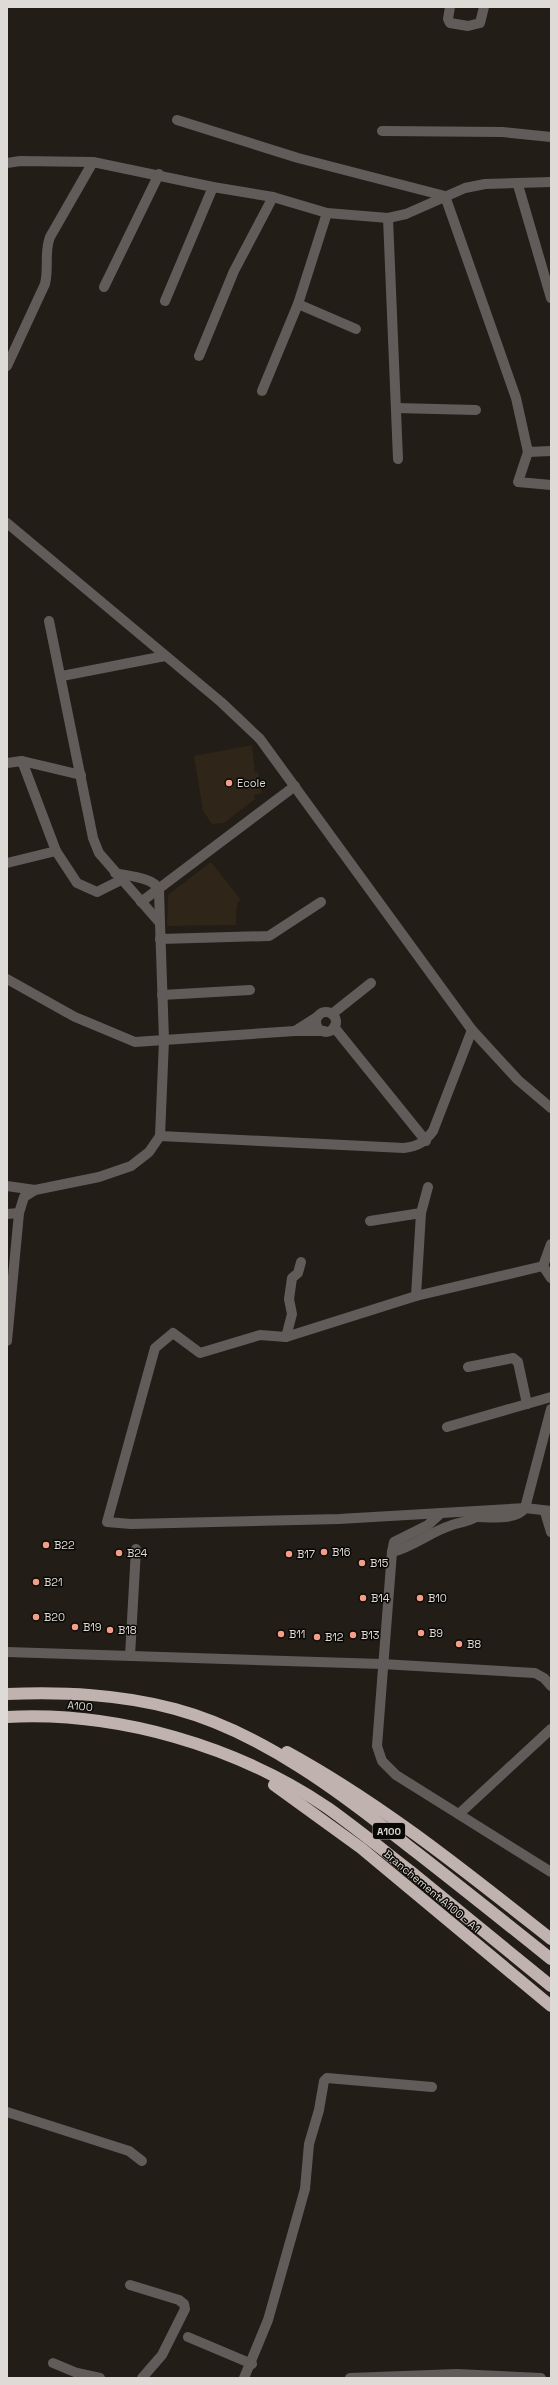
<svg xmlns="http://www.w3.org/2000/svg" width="558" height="2385" font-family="'Space Grotesk',sans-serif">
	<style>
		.built { fill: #2f2518 }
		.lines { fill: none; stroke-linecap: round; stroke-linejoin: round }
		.minor { stroke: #615c5a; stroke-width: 10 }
		.motorway { stroke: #c0b2af; stroke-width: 12 }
		.poi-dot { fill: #f49e89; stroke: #0a0805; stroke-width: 1.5 }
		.labels { text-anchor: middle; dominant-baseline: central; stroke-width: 3; stroke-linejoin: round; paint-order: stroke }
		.shield { fill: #0a0805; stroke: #9e9b97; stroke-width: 1 }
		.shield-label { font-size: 10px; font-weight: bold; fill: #dedad5 }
		.poi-label { font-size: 11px; fill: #dedad5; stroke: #0a0805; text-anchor: start }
		.street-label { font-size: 11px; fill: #dedad5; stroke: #0a0805 }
	</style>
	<rect width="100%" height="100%" fill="#221d16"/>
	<g class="built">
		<polygon points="252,745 255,773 258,772 262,793 254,795 255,799 224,823 212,824 203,811 194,756"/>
		<polygon points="211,862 241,900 238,902 236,912 236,925 167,926 168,895"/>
	</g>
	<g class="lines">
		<g class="minor">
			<polyline points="450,7 448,19 450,23 468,26 480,23 484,7"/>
			<polyline points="177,120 298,158 445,196 516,398 528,452 551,451"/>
			<polyline points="382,131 502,132 551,137"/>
			<polyline points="7,163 20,161 93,162 213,187 273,197 327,213 388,218 406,214 465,188 485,184 551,182"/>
			<polyline points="518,185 551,298"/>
			<polyline points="388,218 398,459"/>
			<polyline points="104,287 159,174"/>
			<polyline points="165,301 213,187"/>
			<polyline points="298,304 356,329"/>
			<polyline points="199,356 234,271 273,197"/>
			<path d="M7 366 45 284C49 268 44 252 50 237L93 162"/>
			<polyline points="262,391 298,304 327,213"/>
			<polyline points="396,408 476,410"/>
			<polyline points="528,452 518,482 551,485"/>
			<polyline points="7,523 221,702 260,739 472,1030 518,1080 551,1108"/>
			<polyline points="62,676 165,656"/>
			<polyline points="22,761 56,851 77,883 97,892 121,880"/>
			<polyline points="7,763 22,761 81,775"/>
			<polyline points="7,863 56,851"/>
			<path d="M115 873C127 876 152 877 159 889L160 923"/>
			<polyline points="141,902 295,786"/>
			<polyline points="160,939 269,936 321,902"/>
			<polyline points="7,979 75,1017 135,1042 295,1031"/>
			<polyline points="162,995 250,990"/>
			<circle cx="326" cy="1022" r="10"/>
			<polyline points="332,1014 371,983"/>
			<polyline points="317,1017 295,1031 324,1031"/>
			<polyline points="334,1027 426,1141"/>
			<path d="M160 1136 404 1148C418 1146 424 1143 433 1131L472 1030"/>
			<polyline points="7,1186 35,1190"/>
			<polyline points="7,1214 19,1213"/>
			<polyline points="370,1221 421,1213"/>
			<polyline points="543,1266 416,1296 286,1337 260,1335 200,1353 173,1333 155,1348 107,1522 131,1524 339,1519 525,1508 551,1511"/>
			<polyline points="543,1266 551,1244"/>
			<polyline points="543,1266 551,1278"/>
			<polyline points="416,1296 421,1213 428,1187"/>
			<polyline points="286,1337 292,1314 289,1299 292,1278 298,1273 301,1262"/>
			<polyline points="7,1341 19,1213 24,1197 35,1190 99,1177 131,1166 149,1152 160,1136 164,1040 160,923 99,853 93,838 49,621"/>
			<polyline points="468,1367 513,1358 518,1362 527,1404"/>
			<polyline points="447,1427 551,1397"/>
			<polyline points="545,1512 551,1532"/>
			<polyline points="441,1513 428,1525 394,1542 392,1552 377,1746 382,1761 396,1775 551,1872"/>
			<path d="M477 1517C490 1517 516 1521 525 1508L551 1409"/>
			<path d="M392 1552C413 1547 430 1532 452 1525 461 1522 474 1521 480 1513"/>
			<polyline points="7,1652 382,1664 535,1673 544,1678 551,1686"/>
			<polyline points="130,1656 136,1549"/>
			<polyline points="459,1814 551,1729"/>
			<polyline points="7,2112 129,2151 142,2161"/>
			<polyline points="130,2285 179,2300 184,2304 185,2309 162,2355 142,2378"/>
			<polyline points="188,2337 252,2364"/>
			<polyline points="53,2363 77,2373 100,2378"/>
			<polyline points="244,2378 268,2320 305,2189 309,2144 319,2110 324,2081 327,2078 432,2087"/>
			<polyline points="350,2378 457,2374 541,2378"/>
		</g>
		<g class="motorway">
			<path d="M7 1694C64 1692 120 1694 175 1709 265 1733 344 1796 416 1852 461 1887 506 1923 551 1959"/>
			<path d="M7 1717C117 1711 237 1746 328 1808 356 1828 383 1850 410 1871 457 1909 504 1948 551 1986"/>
			<path d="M287 1752C382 1804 466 1872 551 1939"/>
			<polyline points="274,1785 361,1848 551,2006"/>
		</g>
	</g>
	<g class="poi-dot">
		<circle cx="229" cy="783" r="4"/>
		<circle cx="46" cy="1545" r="4"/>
		<circle cx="324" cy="1552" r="4"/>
		<circle cx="119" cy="1553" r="4"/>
		<circle cx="289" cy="1554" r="4"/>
		<circle cx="362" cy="1563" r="4"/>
		<circle cx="36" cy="1582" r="4"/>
		<circle cx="363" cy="1598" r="4"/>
		<circle cx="420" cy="1598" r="4"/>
		<circle cx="36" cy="1617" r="4"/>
		<circle cx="75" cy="1627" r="4"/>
		<circle cx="110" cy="1630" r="4"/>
		<circle cx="421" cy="1633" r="4"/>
		<circle cx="281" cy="1634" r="4"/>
		<circle cx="353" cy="1635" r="4"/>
		<circle cx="317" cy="1637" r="4"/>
		<circle cx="459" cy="1644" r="4"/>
	</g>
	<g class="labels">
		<rect class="shield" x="373" y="1823" width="32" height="16" rx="3"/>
		<g class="shield-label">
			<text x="389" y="1831">A100</text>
		</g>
		<g class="poi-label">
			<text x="237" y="783">Ecole</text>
			<text x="54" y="1545">B22</text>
			<text x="332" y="1552">B16</text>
			<text x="127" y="1553">B24</text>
			<text x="297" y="1554">B17</text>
			<text x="370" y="1563">B15</text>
			<text x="44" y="1582">B21</text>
			<text x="371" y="1598">B14</text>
			<text x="428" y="1598">B10</text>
			<text x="44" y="1617">B20</text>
			<text x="83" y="1627">B19</text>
			<text x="118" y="1630">B18</text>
			<text x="429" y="1633">B9</text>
			<text x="289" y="1634">B11</text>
			<text x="361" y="1635">B13</text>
			<text x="325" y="1637">B12</text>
			<text x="467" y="1644">B8</text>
		</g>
		<g class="street-label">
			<text transform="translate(80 1706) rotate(5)">A100</text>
			<text transform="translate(432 1891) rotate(40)">Branchement A100 - A1</text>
		</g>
	</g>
	<rect width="558" height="2385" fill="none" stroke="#dedad5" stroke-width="16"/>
</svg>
